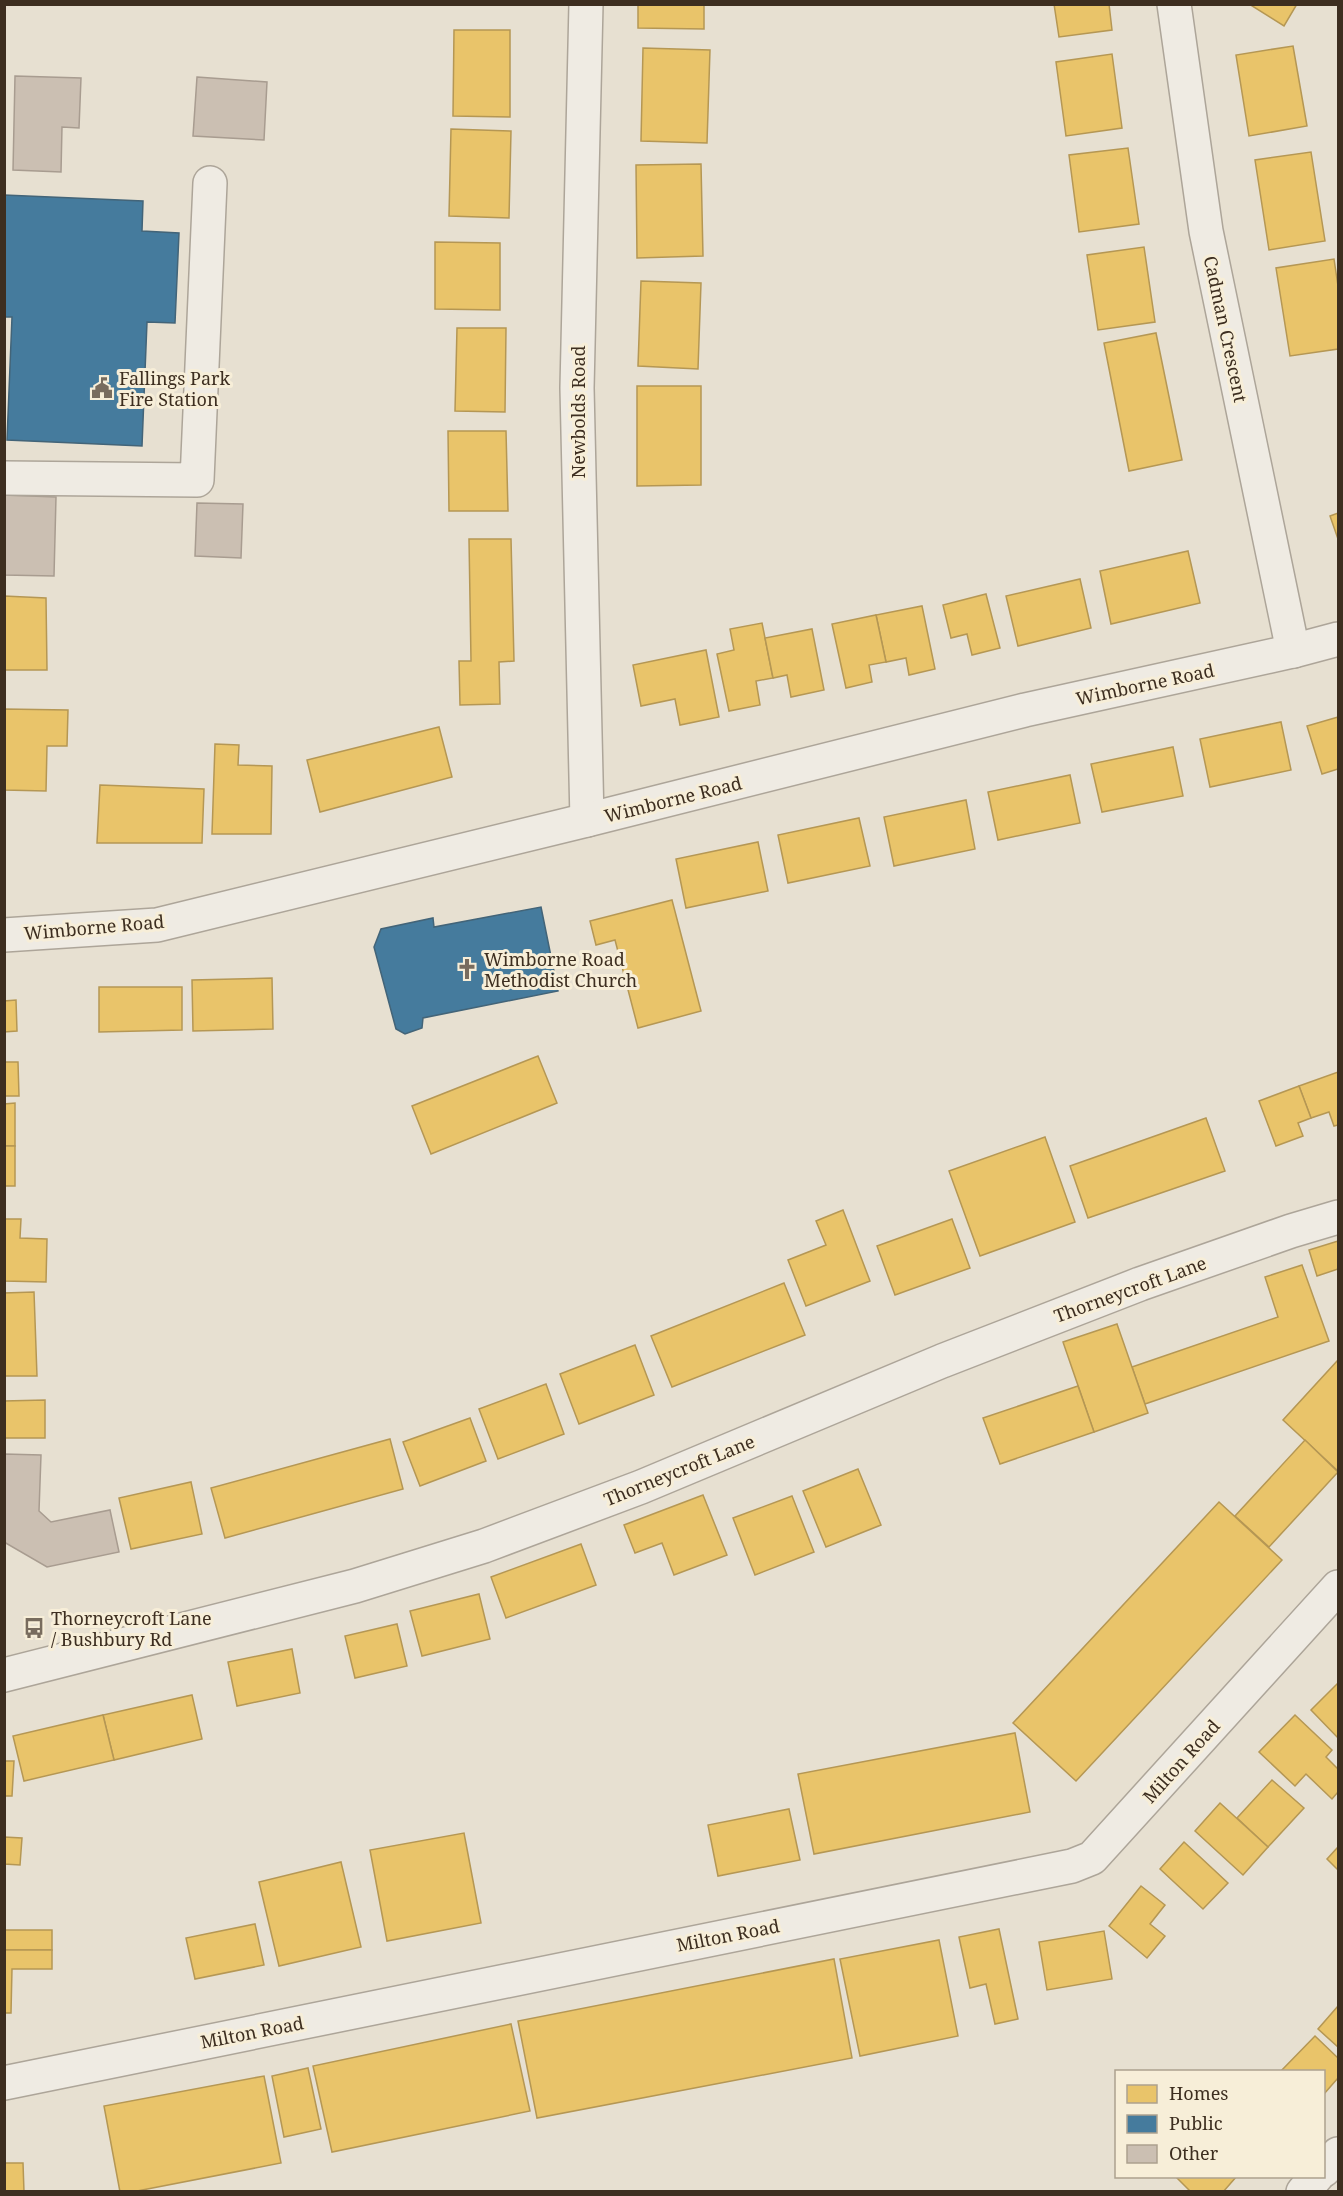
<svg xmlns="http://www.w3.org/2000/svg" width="1343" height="2196" font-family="'Noto Serif',serif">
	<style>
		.homes { fill: #e9c46a; stroke: #b59754; stroke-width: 1.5 }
		.public { fill: #457b9d; stroke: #436478; stroke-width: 1.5 }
		.building { fill: #cbbfb2; stroke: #a89c90; stroke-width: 1.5 }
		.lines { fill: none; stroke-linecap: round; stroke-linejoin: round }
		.minor-casing { stroke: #ada599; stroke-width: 36 }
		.minor { stroke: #efebe3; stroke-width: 33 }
		.labels { text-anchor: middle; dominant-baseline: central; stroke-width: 6; stroke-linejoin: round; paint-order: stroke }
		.street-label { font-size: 18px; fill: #3d2e20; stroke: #f7eed8 }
		.poi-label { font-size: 18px; fill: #3d2e20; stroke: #f7eed8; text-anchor: start }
	</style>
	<rect width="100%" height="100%" fill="#e7e0d1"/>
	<g class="homes">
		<polygon points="638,4 704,4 704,29 638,28"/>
		<polygon points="1054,4 1109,4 1112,30 1059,37"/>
		<polygon points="1249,4 1297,4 1284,26"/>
		<polygon points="454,30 510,30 510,117 453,116"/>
		<polygon points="1293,46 1307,126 1249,136 1236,55"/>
		<polygon points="643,48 710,50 707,143 641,141"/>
		<polygon points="1112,54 1122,128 1066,136 1056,62"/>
		<polygon points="451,129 511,131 509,218 449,216"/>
		<polygon points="1128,148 1139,224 1079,232 1069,155"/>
		<polygon points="1311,152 1325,241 1269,250 1255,160"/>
		<polygon points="701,164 703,256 637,258 636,165"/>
		<polygon points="435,242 500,243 500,310 435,309"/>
		<polygon points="1144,247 1155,322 1098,330 1087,255"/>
		<polygon points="1334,259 1338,286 1338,349 1290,356 1276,268"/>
		<polygon points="641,281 701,283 698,369 638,366"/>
		<polygon points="457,328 506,328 505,412 455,411"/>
		<polygon points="1156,333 1182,460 1129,471 1104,343"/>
		<polygon points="637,386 701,386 701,485 637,486"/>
		<polygon points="448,431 506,431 508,511 449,511"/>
		<polygon points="1338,513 1338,539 1330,516"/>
		<polygon points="469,539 511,539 514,661 499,662 500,704 460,705 459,661 471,661"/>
		<polygon points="1188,551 1200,603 1111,624 1100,571"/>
		<polygon points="1080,579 1091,628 1018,646 1006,596"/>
		<polygon points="986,594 1000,648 972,655 967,634 951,638 943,605"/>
		<polygon points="4,596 46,598 47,670 4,670"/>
		<polygon points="922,606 935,669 909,675 906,658 886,662 876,615"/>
		<polygon points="876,615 886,662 869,665 872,682 846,688 832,624"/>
		<polygon points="762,623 773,678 756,681 760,705 729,711 717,654 734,650 730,629"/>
		<polygon points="812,629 824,690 791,697 787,675 773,678 765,638"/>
		<polygon points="706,650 719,717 680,725 675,699 641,706 633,665"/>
		<polygon points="4,709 68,710 67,746 47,746 46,791 4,790"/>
		<polygon points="1338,717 1338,769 1322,774 1307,726"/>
		<polygon points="1281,722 1291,770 1210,787 1200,739"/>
		<polygon points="439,727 452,777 320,812 307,760"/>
		<polygon points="215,744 239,745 238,765 272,766 271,834 212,834"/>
		<polygon points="1173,747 1183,796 1102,812 1091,764"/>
		<polygon points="1070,775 1080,823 998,840 988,792"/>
		<polygon points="100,785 204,789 202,843 97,843"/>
		<polygon points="966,800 975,849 894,866 884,817"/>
		<polygon points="859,818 870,866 788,883 778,835"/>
		<polygon points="758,842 768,891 686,908 676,859"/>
		<polygon points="672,900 701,1011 638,1028 615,940 596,945 590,921"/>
		<polygon points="272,978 273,1029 193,1031 192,980"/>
		<polygon points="99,987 182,987 182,1030 99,1032"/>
		<polygon points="16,1000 17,1031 4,1032 4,1001"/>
		<polygon points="538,1056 557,1103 431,1154 412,1106"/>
		<polygon points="4,1062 18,1062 19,1096 4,1096"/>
		<polygon points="1338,1072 1338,1125 1334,1126 1329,1112 1311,1118 1299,1086"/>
		<polygon points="1299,1086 1311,1118 1298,1123 1303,1136 1276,1146 1259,1101"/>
		<polygon points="15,1103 15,1146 4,1146 4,1104"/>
		<polygon points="1206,1118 1225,1171 1088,1218 1070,1166"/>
		<polygon points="1045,1137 1075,1222 980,1256 949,1171"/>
		<rect x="4" y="1146" width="11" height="40"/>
		<polygon points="843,1210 870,1281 806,1306 788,1260 826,1245 816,1221"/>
		<polygon points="4,1219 21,1219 20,1238 47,1239 46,1282 4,1281"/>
		<polygon points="952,1219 970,1268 895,1295 877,1246"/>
		<polygon points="1338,1241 1338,1269 1317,1276 1309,1250"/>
		<polygon points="1302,1265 1329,1341 1145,1404 1132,1367 1278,1317 1265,1277"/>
		<polygon points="784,1283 805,1335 672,1387 651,1336"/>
		<polygon points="34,1292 37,1376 4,1376 4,1293"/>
		<polygon points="1117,1324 1148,1413 1094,1432 1063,1342"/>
		<polygon points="635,1345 654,1395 579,1424 560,1374"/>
		<polygon points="1338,1360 1338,1471 1283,1420"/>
		<polygon points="546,1384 564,1434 498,1459 479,1409"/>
		<polygon points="1078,1386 1094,1432 1000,1464 983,1418"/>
		<polygon points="45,1400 45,1438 4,1438 4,1401"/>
		<polygon points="470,1418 486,1461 420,1486 403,1442"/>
		<polygon points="390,1439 403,1489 225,1538 211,1488"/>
		<polygon points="1305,1440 1338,1472 1269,1547 1235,1516"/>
		<polygon points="858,1469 881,1525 826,1547 803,1491"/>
		<polygon points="191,1482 202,1534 131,1549 119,1498"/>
		<polygon points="703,1495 727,1555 674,1575 662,1543 635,1553 624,1525"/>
		<polygon points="792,1496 814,1552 755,1575 733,1518"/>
		<polygon points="1219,1502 1282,1560 1076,1781 1013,1723"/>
		<polygon points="581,1544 596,1585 506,1618 491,1577"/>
		<polygon points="479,1594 490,1639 422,1656 410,1611"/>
		<polygon points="397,1624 407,1666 355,1678 345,1636"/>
		<polygon points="292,1649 300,1693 237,1706 228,1662"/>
		<polygon points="1338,1683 1338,1738 1311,1710"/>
		<polygon points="192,1695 202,1739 114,1760 103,1715"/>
		<polygon points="103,1715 114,1760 24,1781 13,1736"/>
		<polygon points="1295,1715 1332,1750 1326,1757 1338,1769 1338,1792 1332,1799 1306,1774 1295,1786 1259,1752"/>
		<polygon points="1015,1733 1030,1812 814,1854 798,1774"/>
		<polygon points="4,1761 14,1761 12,1796 4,1796"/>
		<polygon points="1272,1780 1304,1808 1268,1847 1237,1818"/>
		<polygon points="1220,1803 1268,1847 1243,1875 1195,1831"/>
		<polygon points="789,1809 800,1860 718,1876 708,1825"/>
		<polygon points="464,1833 481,1923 387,1941 370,1850"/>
		<polygon points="4,1837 22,1838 20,1865 4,1864"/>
		<polygon points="1184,1842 1228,1883 1203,1909 1160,1869"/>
		<polygon points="1338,1847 1338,1870 1327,1859"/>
		<polygon points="341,1862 361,1947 279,1966 259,1882"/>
		<polygon points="1141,1886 1165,1905 1150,1924 1165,1936 1147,1958 1109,1926"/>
		<polygon points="255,1924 264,1965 195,1979 186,1938"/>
		<polygon points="999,1929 1018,2019 995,2024 986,1984 970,1988 959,1937"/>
		<rect x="4" y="1930" width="48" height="20"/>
		<polygon points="1104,1931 1112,1979 1047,1990 1039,1942"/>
		<polygon points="939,1940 958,2036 860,2056 840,1959"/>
		<polygon points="4,1950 52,1950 52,1969 12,1969 11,2013 4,2013"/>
		<polygon points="834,1959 852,2058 537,2118 518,2021"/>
		<polygon points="1338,2006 1338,2047 1318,2029"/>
		<polygon points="511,2024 530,2111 332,2152 313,2066"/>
		<polygon points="1315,2036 1338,2058 1338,2078 1324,2094 1324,2072 1280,2072"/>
		<polygon points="308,2068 321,2129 284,2137 272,2076"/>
		<polygon points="264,2076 281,2163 132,2192 120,2192 104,2106"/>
		<polygon points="4,2163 23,2163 24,2192 4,2192"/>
		<polygon points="1175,2176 1237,2176 1223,2192 1191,2192"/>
	</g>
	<g class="public">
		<polygon points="4,195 143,201 142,231 179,233 175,323 147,322 142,446 7,440 12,317 4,317"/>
		<polygon points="541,907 558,991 423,1018 422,1028 405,1034 396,1029 374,947 381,929 433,918 434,927"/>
	</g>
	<g class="building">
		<polygon points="15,76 81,78 79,128 62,127 61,172 13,170"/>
		<polygon points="197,77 267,82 264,140 193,136"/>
		<polygon points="4,495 56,497 54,576 4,575"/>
		<polygon points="197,503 243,504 241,558 195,556"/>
		<polygon points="4,1454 41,1455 39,1511 51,1522 110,1510 119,1552 47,1567 4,1542"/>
	</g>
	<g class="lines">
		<defs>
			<g id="minor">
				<polyline points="586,4 577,388 587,820"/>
				<polyline points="1174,4 1206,231 1293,651"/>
				<polyline points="4,478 197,480 210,183"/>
				<polyline points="4,935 157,925 587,820 1025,710 1293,651 1338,639"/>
				<polyline points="4,1675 355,1586 484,1546 641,1487 942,1361 1140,1284 1291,1231 1338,1217"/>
				<polyline points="4,2083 1072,1866 1092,1858 1338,1587"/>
				<polyline points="1324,2170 1338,2154"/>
				<polyline points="1303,2192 1317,2176"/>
			</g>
		</defs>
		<use href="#minor" class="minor-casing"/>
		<use href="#minor" class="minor"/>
	</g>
	<defs>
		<symbol id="civic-bare" viewBox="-9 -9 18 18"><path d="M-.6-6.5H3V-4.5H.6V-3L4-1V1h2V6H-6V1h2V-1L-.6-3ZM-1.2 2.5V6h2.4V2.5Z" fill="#786c5e" stroke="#f7eed8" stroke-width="2.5" paint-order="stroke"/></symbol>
		<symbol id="church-bare" viewBox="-9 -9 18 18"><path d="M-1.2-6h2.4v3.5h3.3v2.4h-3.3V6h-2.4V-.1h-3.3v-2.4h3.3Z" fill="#786c5e" stroke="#f7eed8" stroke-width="2.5" paint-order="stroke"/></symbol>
		<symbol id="bus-bare" viewBox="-9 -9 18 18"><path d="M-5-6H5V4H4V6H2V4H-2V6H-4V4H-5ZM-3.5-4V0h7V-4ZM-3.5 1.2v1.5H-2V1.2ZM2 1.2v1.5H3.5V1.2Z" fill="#786c5e" stroke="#f7eed8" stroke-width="2.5" paint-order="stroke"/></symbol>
	</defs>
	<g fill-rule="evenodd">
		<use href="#civic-bare" x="87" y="373" width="30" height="30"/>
		<use href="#church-bare" x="452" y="954" width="30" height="30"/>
		<use href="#bus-bare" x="19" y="1613" width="30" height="30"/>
	</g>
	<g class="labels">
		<g class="street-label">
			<text transform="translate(1226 329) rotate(78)">Cadman Crescent</text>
			<text transform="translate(578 412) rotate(-90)">Newbolds Road</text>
			<text transform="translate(1145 684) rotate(-12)">Wimborne Road</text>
			<text transform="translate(673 799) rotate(-14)">Wimborne Road</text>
			<text transform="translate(94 927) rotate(-5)">Wimborne Road</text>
			<text transform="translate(1130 1289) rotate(-20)">Thorneycroft Lane</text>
			<text transform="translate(679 1470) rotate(-22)">Thorneycroft Lane</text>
			<text transform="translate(1181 1761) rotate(-48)">Milton Road</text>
			<text transform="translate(728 1935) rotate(-11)">Milton Road</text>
			<text transform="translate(252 2032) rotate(-11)">Milton Road</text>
		</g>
		<g class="poi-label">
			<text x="119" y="378">Fallings Park<tspan x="119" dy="21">Fire Station</tspan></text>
			<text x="484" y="959">Wimborne Road<tspan x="484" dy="21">Methodist Church</tspan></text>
			<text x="51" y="1618">Thorneycroft Lane<tspan x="51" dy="21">/ Bushbury Rd</tspan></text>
		</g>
	</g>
	<rect width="1343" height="2196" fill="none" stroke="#3d2e20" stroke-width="12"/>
	<rect x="1115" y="2070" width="210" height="108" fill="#f7eed8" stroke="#ada18e" stroke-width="1.5"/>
	<rect x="1127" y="2085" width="30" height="18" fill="#e9c46a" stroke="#ada18e" stroke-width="1.5"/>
	<text x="1169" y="2100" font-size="18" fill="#3d2e20">Homes</text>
	<rect x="1127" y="2115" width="30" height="18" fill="#457b9d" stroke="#ada18e" stroke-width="1.5"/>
	<text x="1169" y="2130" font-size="18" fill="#3d2e20">Public</text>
	<rect x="1127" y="2145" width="30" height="18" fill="#cbbfb2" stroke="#ada18e" stroke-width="1.5"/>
	<text x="1169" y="2160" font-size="18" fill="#3d2e20">Other</text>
</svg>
